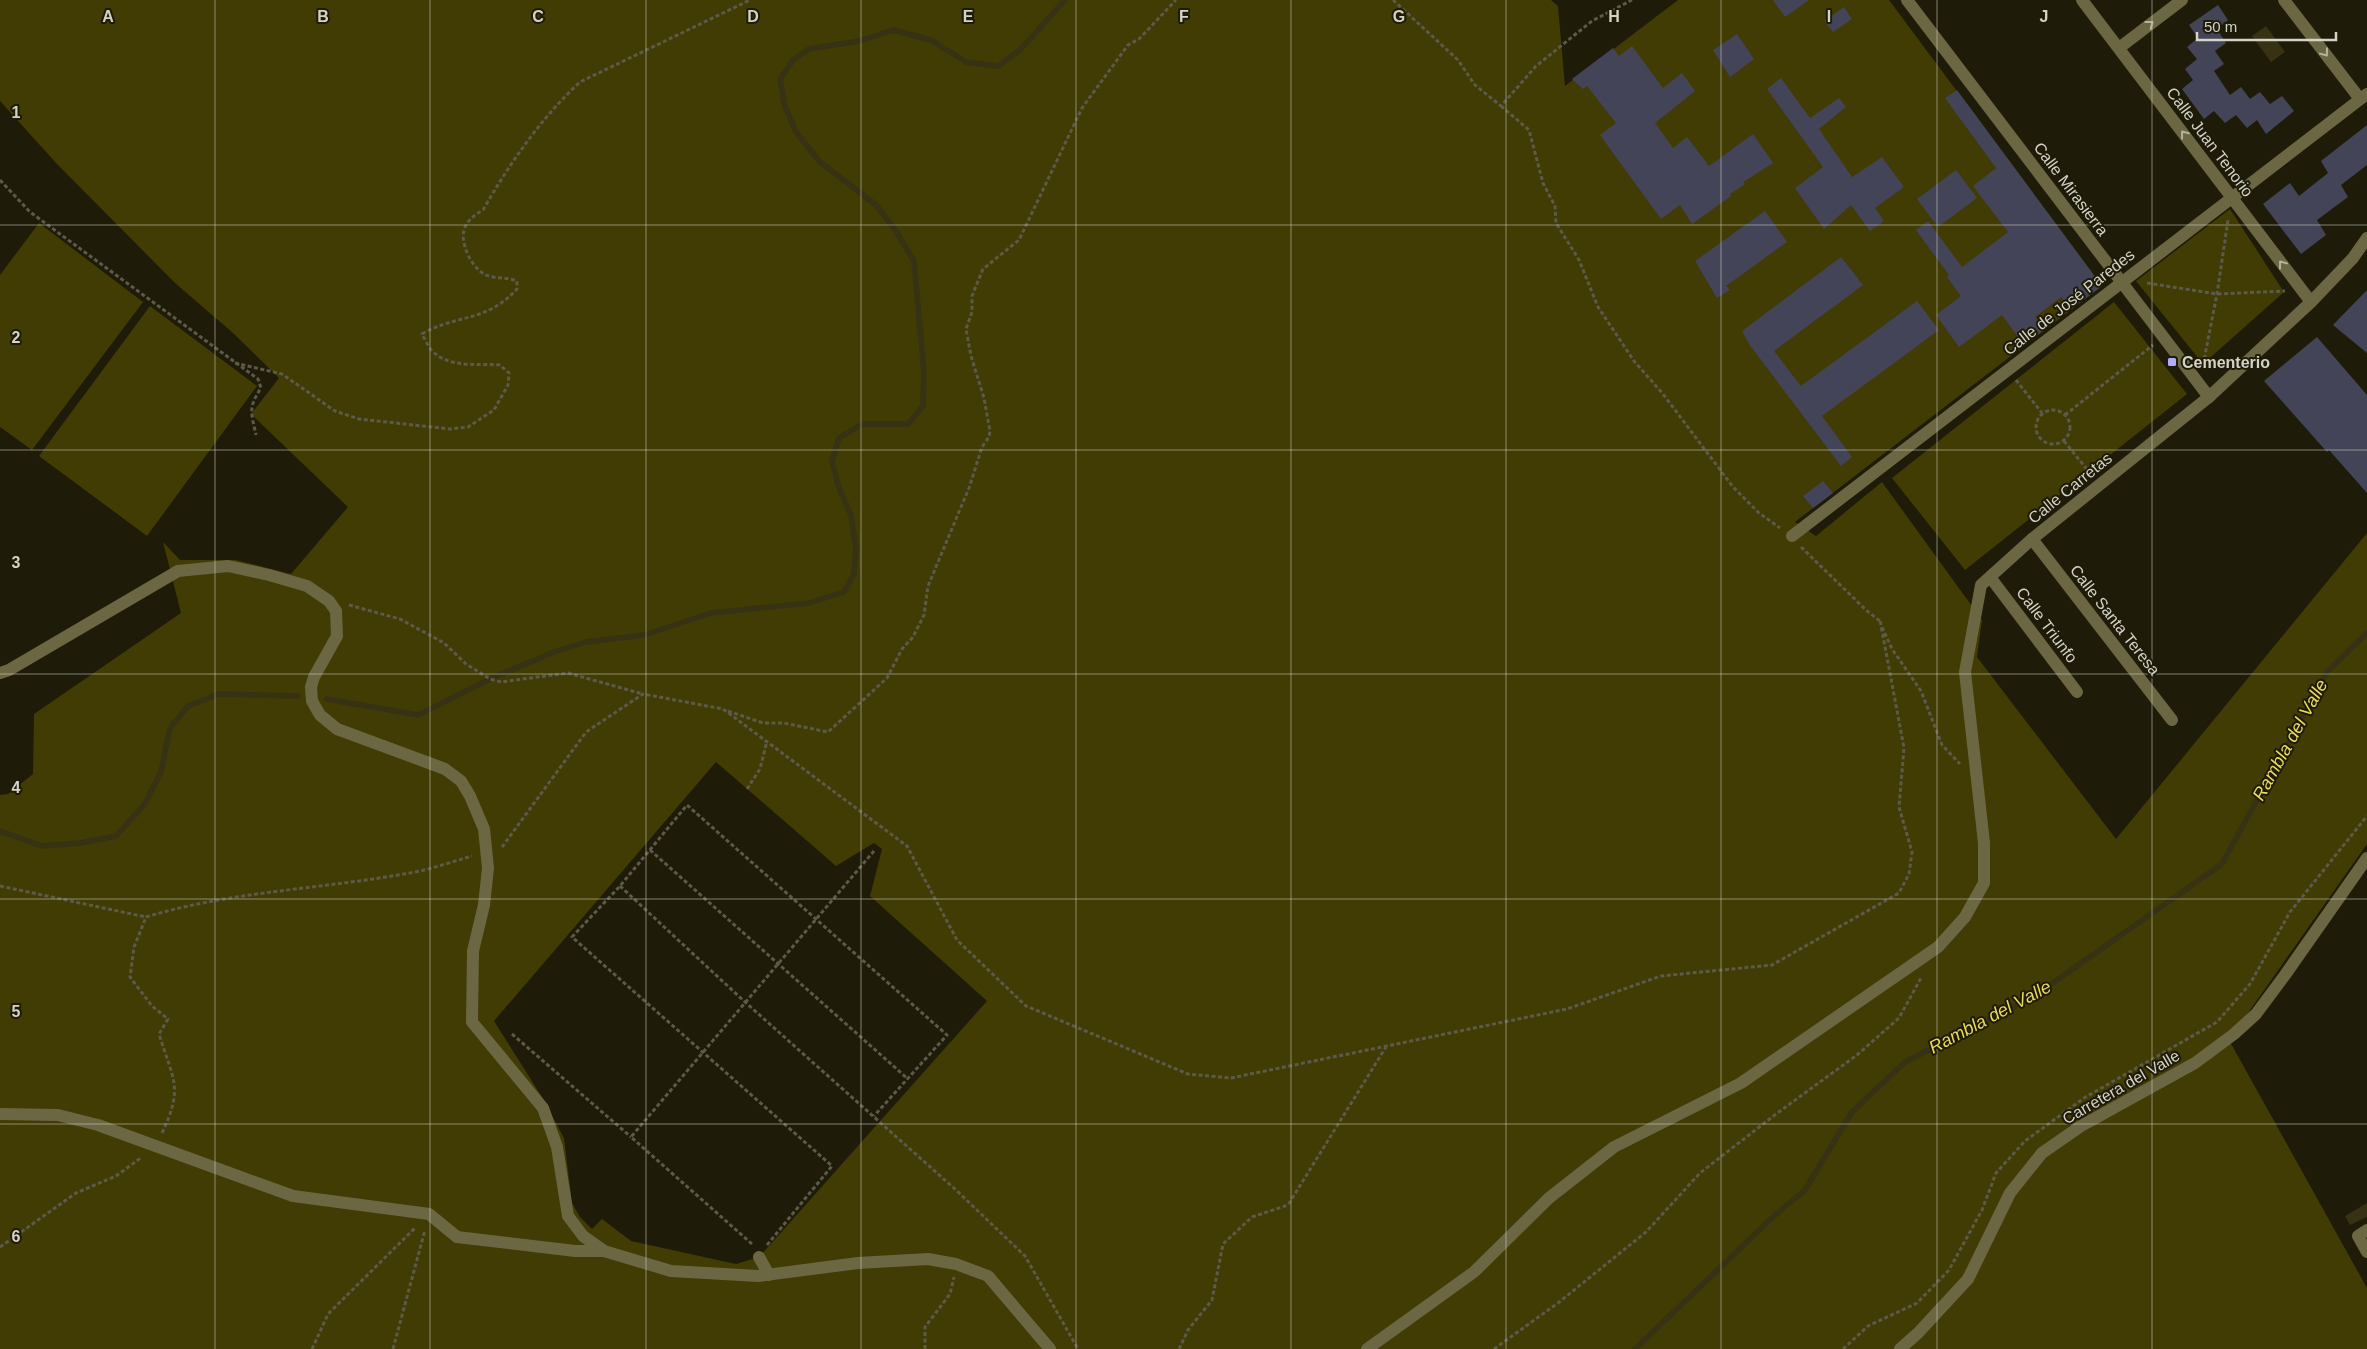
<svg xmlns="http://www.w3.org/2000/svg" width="2367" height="1349" font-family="Arial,sans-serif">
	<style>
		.green { fill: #413b04; fill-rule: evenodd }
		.water { fill: #363213 }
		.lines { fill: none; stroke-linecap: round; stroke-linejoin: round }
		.stream { stroke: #363213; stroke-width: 5.5 }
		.building { fill: #444458 }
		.path { stroke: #5c5a49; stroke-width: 3; stroke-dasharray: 4 2.5; stroke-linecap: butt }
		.minor { stroke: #6c6743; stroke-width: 12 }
		.oneway { stroke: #b5b39f }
		.grid { fill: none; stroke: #d4d3c7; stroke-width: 1; stroke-opacity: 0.55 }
		.poi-dot { fill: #b0aefa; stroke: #1e1b08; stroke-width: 2 }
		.labels { text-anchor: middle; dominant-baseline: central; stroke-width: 4; stroke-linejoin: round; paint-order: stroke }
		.street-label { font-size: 16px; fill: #d4d3c7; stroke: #1e1b08 }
		.poi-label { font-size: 16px; font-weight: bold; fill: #d4d3c7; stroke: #1e1b08; text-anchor: start }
		.water-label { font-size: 18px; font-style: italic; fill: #ebdb58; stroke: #1e1b08 }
		.grid-label { font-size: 16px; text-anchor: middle; font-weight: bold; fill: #d4d3c7; stroke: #1e1b08; stroke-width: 4; stroke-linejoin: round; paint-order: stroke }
	</style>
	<rect width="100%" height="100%" fill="#1e1b08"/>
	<g class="green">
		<path d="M0 0H1551L1558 6 1565 86 1678 0H1889L2102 286 1795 522 1816 536 1882 482 1982 620 1977 657 2116 839 2367 533V844L2229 1040 2367 1288V1349H0V795L8 794 33 774 34 714 181 613 163 542 180 560H236L291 574 348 507 251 414 279 378 233 333 175 283 57 164 0 101ZM716 762 836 866 874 843 882 849 870 896 987 1001 759 1257 736 1264 631 1241 602 1219 592 1229 580 1217 572 1203 564 1138 542 1097 494 1021Z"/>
		<polygon points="2230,209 2284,292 2203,364 2136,281"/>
		<polygon points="39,223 143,302 32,450 0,427 0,275"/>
		<polygon points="2114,302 2187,394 1965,570 1892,478"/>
		<polygon points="150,306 257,386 147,536 39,456"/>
	</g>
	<g class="water">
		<polygon points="2266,26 2285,52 2271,62 2252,36"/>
		<polygon points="2367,1203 2367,1217 2350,1225 2345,1216"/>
	</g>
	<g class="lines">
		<g class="stream">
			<polyline points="327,699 418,715 490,679 554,652 586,642 644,635 711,613 809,603 844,592 854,574 856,549 851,515 839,488 832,461 839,438 862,424 908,424 923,406 924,372 914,261 896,231 876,205 820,162 796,132 784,104 780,79 793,60 809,49 859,41 893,30 931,40 966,62 998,66 1020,50 1065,0"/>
			<polyline points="0,831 42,846 80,843 116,836 144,805 161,772 170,728 188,706 219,694 297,696"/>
			<polyline points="1635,1349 1774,1216 1805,1190 1852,1112 1905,1062 2033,997 2222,864 2327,672 2367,633"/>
		</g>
	</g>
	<g class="building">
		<polygon points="1773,0 1809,0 1785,17"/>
		<polygon points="2218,5 2228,20 2217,29 2226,43 2215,51 2224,64 2214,71 2230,95 2241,87 2250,99 2260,92 2270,104 2282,96 2294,111 2266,134 2257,120 2247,128 2236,115 2225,123 2214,111 2204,119 2182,89 2193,80 2185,69 2197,59 2187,47 2198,38 2189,25"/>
		<polygon points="1844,7 1852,19 1833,32 1824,21"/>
		<polygon points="1737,34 1754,59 1730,77 1713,50"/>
		<polygon points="1632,46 1663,88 1682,73 1695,91 1655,123 1673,148 1687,137 1709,166 1753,134 1773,163 1743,182 1745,184 1730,194 1731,196 1692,224 1680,205 1661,219 1600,135 1616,123 1587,86 1583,89 1572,79 1613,48 1619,56"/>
		<polygon points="1781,78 1810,118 1839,98 1846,107 1819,129 1852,177 1882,157 1904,187 1875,208 1884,221 1870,231 1851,205 1824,229 1795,188 1823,167 1767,89"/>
		<polygon points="1957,90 2102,286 2082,301 2077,295 2066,305 2061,297 2035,317 2045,329 2024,345 2002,315 1959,347 1936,315 1961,296 1947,277 1949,275 1916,230 1928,221 1962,267 2008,232 1973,186 1996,168 1945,98"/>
		<polygon points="2367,125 2367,165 2341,185 2348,197 2317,220 2326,235 2301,254 2263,204 2290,183 2299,196 2328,173 2321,161"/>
		<polygon points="1956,170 1977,198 1938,227 1917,199"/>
		<polygon points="1765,211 1787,242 1726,286 1730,290 1717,298 1695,261"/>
		<polygon points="1841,257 1863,285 1774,351 1801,386 1917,301 1939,330 1822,416 1852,457 1841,466 1749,344 1742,331"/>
		<polygon points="2367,290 2367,353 2333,325"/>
		<polygon points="2317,337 2367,395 2367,493 2329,450 2327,452 2264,381"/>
		<polygon points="1823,481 1833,493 1813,508 1803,496"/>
	</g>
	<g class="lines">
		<g class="path">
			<polyline points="1393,0 1458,60 1475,85 1501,106 1536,66 1592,21 1632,0"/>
			<polyline points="1501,106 1529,130 1543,183 1555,206 1556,223 1579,260 1598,307 1634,361 1663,394 1733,487 1759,513 1780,528"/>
			<path d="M0 180 30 212 258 379 261 388C248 408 251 412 256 435"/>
			<polyline points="2147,283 2217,294 2285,291"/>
			<path d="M235 363 282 374 335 411 359 419 450 429 468 427 494 410 508 385 509 373 500 365C477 363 451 369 432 351 428 346 425 339 422 334 456 314 486 323 517 289V281C507 277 495 279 486 275 478 271 472 263 468 255 459 234 462 222 483 210 510 163 540 119 580 82L750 0"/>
			<polyline points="2203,365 2217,294 2228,220"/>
			<polyline points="2016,380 2042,413"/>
			<circle cx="2053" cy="427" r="17"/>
			<polyline points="2065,415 2153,345"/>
			<polyline points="2064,441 2090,473"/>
			<polyline points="1801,547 1867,611 1880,621"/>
			<polyline points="349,605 400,619 444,643 466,664 490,679 501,682 568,673 643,694"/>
			<polyline points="1882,627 1892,649 1921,691 1942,745 1960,764"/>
			<polyline points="728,711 763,723 784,723 828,732 887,678 902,649 913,637 924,615 928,586 969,488 982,447 989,437 990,431 984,398 971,356 966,329 972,312 972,296 983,269 1019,240 1082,108 1128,45 1139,39 1176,0"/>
			<polyline points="747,789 760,769 767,741"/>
			<polyline points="502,847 586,732 643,694 723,709 907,846 957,940 1026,1006 1188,1074 1231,1078 1567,1009 1661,976 1772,965 1899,893 1909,874 1912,852 1899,807 1904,748 1880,620"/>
			<polyline points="650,850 908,1079"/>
			<polyline points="0,886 146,917"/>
			<polyline points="620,886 745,1002 956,1190 1025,1256 1078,1349"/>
			<polyline points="512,1034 631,1137"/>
			<path d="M162 1133C184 1087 173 1080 159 1034L168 1019 152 1006 130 977 134 947 146 917C235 890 329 889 420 871 437 867 455 861 472 856"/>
			<polyline points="752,1244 631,1137 874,851"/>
			<polyline points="767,1245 832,1166 572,937 620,886 687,805 947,1035 874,1116"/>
			<polyline points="0,1247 76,1193 116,1176 142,1157"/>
			<polyline points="312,1349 328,1314 416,1227"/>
			<polyline points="393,1349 425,1230"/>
			<polyline points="925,1349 925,1327 950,1294 954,1277"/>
			<polyline points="1179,1349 1188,1330 1212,1300 1223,1244 1252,1217 1288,1205 1386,1047"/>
			<polyline points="1494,1349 1558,1303 1646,1232 1700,1173 1776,1114 1857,1055 1899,1018 1921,978"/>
			<polyline points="1843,1349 1868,1326 1917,1303 1949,1270 1982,1210 1996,1173 2025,1141 2084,1098 2217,1022 2250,984 2290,912 2367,816"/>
		</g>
		<g class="minor">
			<polyline points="1907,0 2209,397"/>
			<polyline points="2082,0 2311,302"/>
			<polyline points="2284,0 2360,99"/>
			<polyline points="2119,48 2182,0"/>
			<polyline points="1792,536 2367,94"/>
			<polyline points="2032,539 2172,720"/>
			<polyline points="1990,577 2077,692"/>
			<polyline points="0,673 9,670 178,571 228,566 269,575 307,586 329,601 336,611 337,636 314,677 311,687 312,701 320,715 337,729 445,769 461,781 470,796 484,829 488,868 484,905 473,951 472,1022 543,1108 557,1147 568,1216 583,1236 604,1251 671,1271 758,1276 858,1263 928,1259 956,1264 988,1276 1050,1349"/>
			<polyline points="0,1114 58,1115 98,1125 293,1196 429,1214 457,1237 575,1251 604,1251"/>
			<polyline points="2367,1230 2358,1236 2367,1252"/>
			<polyline points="759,1257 769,1275"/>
			<polyline points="1367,1349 1474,1272 1549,1198 1614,1147 1741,1083 1938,947 1965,917 1984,883 1984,843 1965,672 1981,585 2032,539 2209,397 2311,302 2353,258 2367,238"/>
			<polyline points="1900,1349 1918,1333 1968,1279 2010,1193 2042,1153 2081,1126 2195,1063 2234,1034 2256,1014 2285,975 2367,858"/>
		</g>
	</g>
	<defs><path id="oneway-chevron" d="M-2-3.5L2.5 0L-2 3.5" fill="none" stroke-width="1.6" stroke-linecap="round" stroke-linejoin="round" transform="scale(1.25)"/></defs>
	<g class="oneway">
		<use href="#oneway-chevron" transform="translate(2150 24) rotate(-37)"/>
		<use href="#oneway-chevron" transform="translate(2325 53) rotate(53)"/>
		<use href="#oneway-chevron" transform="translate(2184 134) rotate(-127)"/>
		<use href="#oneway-chevron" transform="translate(2282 264) rotate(-127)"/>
	</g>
	<path class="grid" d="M215 0V1349M430 0V1349M646 0V1349M861 0V1349M1076 0V1349M1291 0V1349M1506 0V1349M1721 0V1349M1937 0V1349M2152 0V1349M0 225H2367M0 450H2367M0 674H2367M0 899H2367M0 1124H2367"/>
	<rect class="poi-dot" x="2167" y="357" width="10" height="10" rx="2.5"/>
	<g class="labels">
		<g class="street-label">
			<text transform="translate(2210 142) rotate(53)">Calle Juan Tenorio</text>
			<text transform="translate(2071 189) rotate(53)">Calle Mirasierra</text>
			<text transform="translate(2069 302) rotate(-38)">Calle de José Paredes</text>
			<text transform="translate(2070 488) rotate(-39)">Calle Carretas</text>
			<text transform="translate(2115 620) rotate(52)">Calle Santa Teresa</text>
			<text transform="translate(2047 625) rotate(53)">Calle Triunfo</text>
			<text transform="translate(2121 1087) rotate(-30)">Carretera del Valle</text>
		</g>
		<g class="poi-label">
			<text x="2182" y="362">Cementerio</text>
		</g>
		<g class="water-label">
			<text transform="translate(2290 740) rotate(-61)">Rambla del Valle</text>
			<text transform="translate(1990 1017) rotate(-28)">Rambla del Valle</text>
		</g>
	</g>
	<g class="grid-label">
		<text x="108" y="22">A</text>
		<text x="323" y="22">B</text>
		<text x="538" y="22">C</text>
		<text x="753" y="22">D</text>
		<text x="968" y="22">E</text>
		<text x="1184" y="22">F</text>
		<text x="1399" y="22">G</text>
		<text x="1614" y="22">H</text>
		<text x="1829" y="22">I</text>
		<text x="2044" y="22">J</text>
		<text x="16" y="118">1</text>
		<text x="16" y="343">2</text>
		<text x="16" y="568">3</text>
		<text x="16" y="793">4</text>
		<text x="16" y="1017">5</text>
		<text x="16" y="1242">6</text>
	</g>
	<path d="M2197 32v8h139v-8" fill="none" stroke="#d4d3c7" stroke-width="2.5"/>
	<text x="2204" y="32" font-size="15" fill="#d4d3c7" stroke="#1e1b08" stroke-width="4" paint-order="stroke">50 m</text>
</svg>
